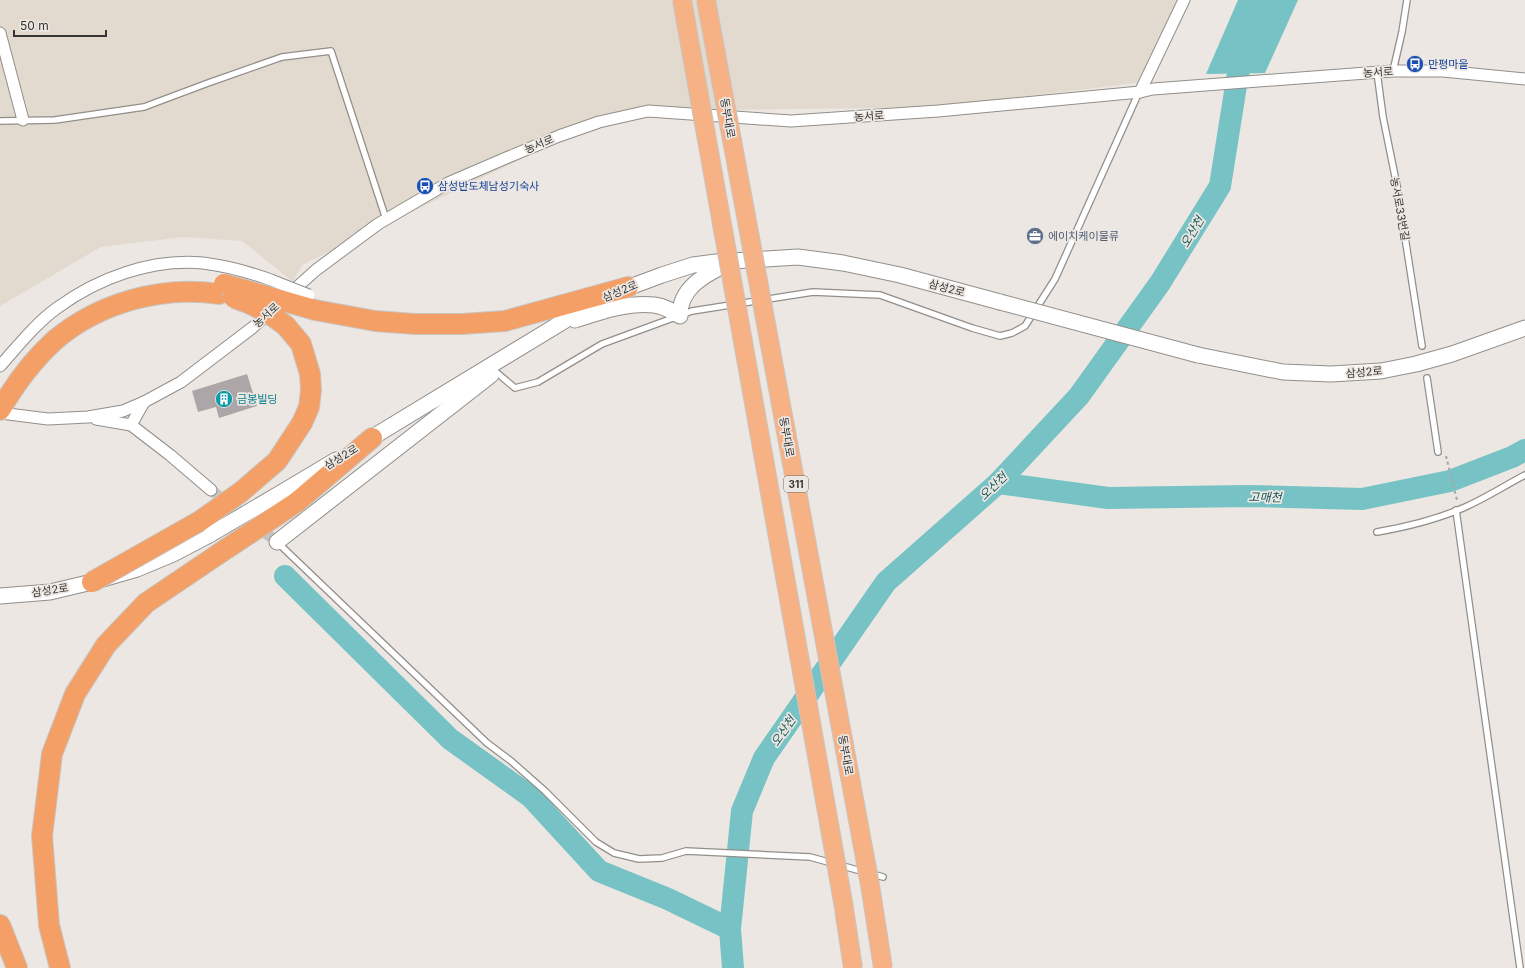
<svg xmlns="http://www.w3.org/2000/svg" width="1525" height="968" font-family="Inter,'Noto Sans KR',sans-serif">
	<style>
		.built { fill: #e2dacf }
		.water { fill: #76c2c5 }
		.lines { fill: none; stroke-linecap: round; stroke-linejoin: round }
		.river { stroke: #76c2c5; stroke-width: 22 }
		.building { fill: #ada6a8 }
		.minor-tunnel { stroke: #c8c3bf; stroke-width: 11; stroke-dasharray: 11 5.5; stroke-linecap: butt }
		.service-casing { stroke: #928e8a; stroke-width: 8 }
		.minor-casing { stroke: #928e8a; stroke-width: 13 }
		.secondary-casing { stroke: #928e8a; stroke-width: 17 }
		.motorway-casing { stroke: #c7c6c6; stroke-width: 22 }
		.path { stroke: #aaa6a2; stroke-width: 2; stroke-dasharray: 3 3; stroke-linecap: butt }
		.service { stroke: #fff; stroke-width: 5.5 }
		.minor { stroke: #fff; stroke-width: 11 }
		.secondary { stroke: #fff; stroke-width: 15 }
		.motorway { stroke: #f39f66; stroke-width: 20 }
		.minor-bridge-casing { stroke: #928e8a; stroke-width: 13; stroke-linecap: butt }
		.secondary-bridge-casing { stroke: #928e8a; stroke-width: 17; stroke-linecap: butt }
		.trunk-bridge-casing { stroke: #c7c6c6; stroke-width: 20; stroke-linecap: butt }
		.motorway-bridge-casing { stroke: #c7c6c6; stroke-width: 22; stroke-linecap: butt }
		.minor-bridge { stroke: #fff; stroke-width: 11 }
		.secondary-bridge { stroke: #fff; stroke-width: 15 }
		.trunk-bridge { stroke: #f6b284; stroke-width: 18 }
		.motorway-bridge { stroke: #f39f66; stroke-width: 20 }
		.labels { text-anchor: middle; dominant-baseline: central; stroke-width: 3.5; stroke-linejoin: round; paint-order: stroke }
		.shield { fill: #ece7e2; stroke: #6d6a68; stroke-width: 1 }
		.shield-label { font-size: 10px; font-weight: bold; fill: #373533 }
		.transit-label { font-size: 11px; fill: #164399; stroke: #ece7e2; text-anchor: start }
		.street-label { font-size: 11px; fill: #373533; stroke: #ece7e2 }
		.service-label { font-size: 11px; fill: #4e5e75; stroke: #ece7e2; text-anchor: start }
		.culture-label { font-size: 11px; fill: #0d838f; stroke: #ece7e2; text-anchor: start }
		.water-label { font-size: 12px; font-style: italic; fill: #15575a; stroke: #ece7e2 }
	</style>
	<rect width="100%" height="100%" fill="#ece7e2"/>
	<polygon class="built" points="0,0 1179,0 1137,83 937,107 657,111 569,136 302,265 293,282 242,241 183,237 101,247 0,306"/>
	<polygon class="water" points="1238,0 1298,0 1265,73 1206,74"/>
	<g class="lines">
		<g class="river">
			<polyline points="998,483 1108,498 1249,496 1362,499 1450,481 1512,457 1525,450"/>
			<polyline points="285,576 450,739 531,797 599,871 668,899 730,929"/>
			<polyline points="733,968 730,929 742,811 764,758 886,582 998,483 1079,396 1160,283 1220,186 1238,73 1271,0"/>
		</g>
	</g>
	<polygon class="building" points="247,374 257,406 219,418 216,407 198,412 192,391"/>
	<g class="lines">
		<polyline class="minor-tunnel" points="211,490 277,542"/>
		<defs>
			<g id="service">
				<polyline points="1393,71 1402,32 1407,0"/>
				<polyline points="1377,72 1383,117 1397,186 1422,346"/>
				<polyline points="0,121 55,120 144,107 208,83 282,57 331,51 386,219"/>
				<polyline points="496,372 515,388 538,382 602,344 692,311 813,292 880,295 972,328 1000,336 1012,333 1025,326 1055,279 1139,92"/>
				<polyline points="1427,378 1438,452"/>
				<polyline points="1456,510 1520,968"/>
				<path d="M1377 532C1406 527 1435 520 1463 508 1484 499 1504 486 1525 475"/>
				<polyline points="277,542 487,743 511,761 545,791 596,842 614,853 639,859 662,858 686,851 810,857 883,877"/>
			</g>
			<g id="minor">
				<polyline points="0,33 23,120"/>
				<polyline points="1140,92 1184,0"/>
				<polyline points="288,295 316,270 378,224 448,183 506,158 559,136 599,122 648,111 791,121 938,111 1140,92 1153,89 1393,71 1443,71 1525,79"/>
				<path d="M0 366C18 346 35 324 57 308 98 278 152 258 203 263 227 266 249 272 271 280"/>
				<polyline points="0,413 48,419 88,417 123,411 144,402 181,382 252,328 271,311"/>
				<polyline points="96,419 131,425 170,455 211,490"/>
				<polyline points="131,425 144,402"/>
			</g>
			<g id="secondary">
				<polyline points="619,291 662,275 693,265 716,262 798,257 843,263 900,275 1000,302"/>
				<path d="M575 320C600 312 628 302 654 305 664 306 672 311 680 316 679 289 704 275 725 265"/>
				<polyline points="1198,355 1283,372 1331,374 1381,371 1416,364 1452,354 1525,328"/>
				<polyline points="363,443 597,301"/>
				<polyline points="284,491 336,460"/>
				<polyline points="277,542 491,375"/>
				<polyline points="0,596 50,592 92,582 137,569 173,554 211,534"/>
			</g>
			<g id="motorway">
				<polyline points="315,310 375,321 415,324 462,324 505,321 628,287"/>
				<polyline points="286,326 301,344 310,374 311,390 309,407 302,423"/>
				<path d="M0 410C15 384 33 360 55 340 99 303 162 285 219 294"/>
				<polyline points="297,502 372,438"/>
				<polyline points="0,925 17,968"/>
				<polyline points="60,968 49,925 42,836 52,754 75,694 106,645 146,603 226,549"/>
			</g>
		</defs>
		<use href="#service" class="service-casing"/>
		<use href="#minor" class="minor-casing"/>
		<use href="#secondary" class="secondary-casing"/>
		<use href="#motorway" class="motorway-casing"/>
		<polyline class="path" points="1446,456 1457,500"/>
		<use href="#service" class="service"/>
		<use href="#minor" class="minor"/>
		<use href="#secondary" class="secondary"/>
		<use href="#motorway" class="motorway"/>
		<defs>
			<polyline id="minor-bridge" points="271,280 309,295"/>
			<g id="secondary-bridge">
				<polyline points="1000,302 1198,355"/>
				<polyline points="211,534 284,491"/>
			</g>
			<g id="trunk-bridge">
				<polyline points="682,0 843,902 853,968"/>
				<polyline points="706,0 870,885 883,968"/>
			</g>
			<g id="motorway-bridge">
				<polyline points="224,284 315,310"/>
				<path d="M234 298C254 304 270 313 286 326"/>
				<polyline points="226,549 297,502"/>
				<polyline points="92,582 200,521 241,492 277,461 302,423"/>
			</g>
		</defs>
		<use href="#minor-bridge" class="minor-bridge-casing"/>
		<use href="#secondary-bridge" class="secondary-bridge-casing"/>
		<use href="#trunk-bridge" class="trunk-bridge-casing"/>
		<use href="#motorway-bridge" class="motorway-bridge-casing"/>
		<use href="#minor-bridge" class="minor-bridge"/>
		<use href="#secondary-bridge" class="secondary-bridge"/>
		<use href="#trunk-bridge" class="trunk-bridge"/>
		<use href="#motorway-bridge" class="motorway-bridge"/>
	</g>
	<defs>
		<symbol id="bus-disc" viewBox="-11 -11 22 22"><circle r="9.5" fill="#1a4fb4" stroke="#ece7e2"/><path d="M-5-6H5V4H4V6H2V4H-2V6H-4V4H-5ZM-3.5-4V0h7V-4ZM-3.5 1.2v1.5H-2V1.2ZM2 1.2v1.5H3.5V1.2Z" fill="#fff"/></symbol>
		<symbol id="office-disc" viewBox="-11 -11 22 22"><circle r="9.5" fill="#5c6f8a" stroke="#ece7e2"/><path d="M-6-3h4V-5.5h4V-3h4V5H-6ZM-1-4.5V-3h2v-1.5ZM-6 0V1H6V0Z" fill="#fff"/></symbol>
		<symbol id="building-disc" viewBox="-11 -11 22 22"><circle r="9.5" fill="#0f9aa8" stroke="#ece7e2"/><path d="M-4-6H4V6H1V3H-1V6H-4ZM-2.5-4.3h1.7v1.8h-1.7ZM.8-4.3h1.7v1.8H.8ZM-2.5-1h1.7V.8h-1.7ZM.8-1h1.7V.8H.8Z" fill="#fff"/></symbol>
	</defs>
	<g fill-rule="evenodd">
		<use href="#bus-disc" x="1405" y="54" width="20" height="20"/>
		<use href="#bus-disc" x="415" y="176" width="20" height="20"/>
		<use href="#office-disc" x="1025" y="226" width="20" height="20"/>
		<use href="#building-disc" x="214" y="389" width="20" height="20"/>
	</g>
	<g class="labels">
		<rect class="shield" x="784" y="476" width="24" height="16" rx="3"/>
		<g class="shield-label">
			<text x="796" y="484">311</text>
		</g>
		<g class="transit-label">
			<text x="1428" y="64">만평마을</text>
			<text x="438" y="186">삼성반도체남성기숙사</text>
		</g>
		<g class="street-label">
			<text transform="translate(1378 72) rotate(-4)">농서로</text>
			<text transform="translate(869 116) rotate(-4)">농서로</text>
			<text transform="translate(728 118) rotate(80)">동부대로</text>
			<text transform="translate(539 144) rotate(-22)">농서로</text>
			<text transform="translate(1400 209) rotate(80)">농서로33번길</text>
			<text transform="translate(947 288) rotate(15)">삼성2로</text>
			<text transform="translate(620 291) rotate(-23)">삼성2로</text>
			<text transform="translate(266 315) rotate(-42)">농서로</text>
			<text transform="translate(1364 372) rotate(-5)">삼성2로</text>
			<text transform="translate(787 437) rotate(80)">동부대로</text>
			<text transform="translate(341 457) rotate(-31)">삼성2로</text>
			<text transform="translate(50 590) rotate(-9)">삼성2로</text>
			<text transform="translate(846 755) rotate(80)">동부대로</text>
		</g>
		<g class="service-label">
			<text x="1048" y="236">에이치케이물류</text>
		</g>
		<g class="culture-label">
			<text x="237" y="399">금봉빌딩</text>
		</g>
		<g class="water-label">
			<text transform="translate(1192 232) rotate(-59)">오산천</text>
			<text transform="translate(993 486) rotate(-44)">오산천</text>
			<text transform="translate(1265 497) rotate(1)">고매천</text>
			<text transform="translate(783 731) rotate(-55)">오산천</text>
		</g>
	</g>
	<path d="M14 30v6h92v-6" fill="none" stroke="#373533" stroke-width="2"/>
	<text x="20" y="30" font-size="12" fill="#373533" stroke="#ece7e2" stroke-width="3" paint-order="stroke">50 m</text>
</svg>
